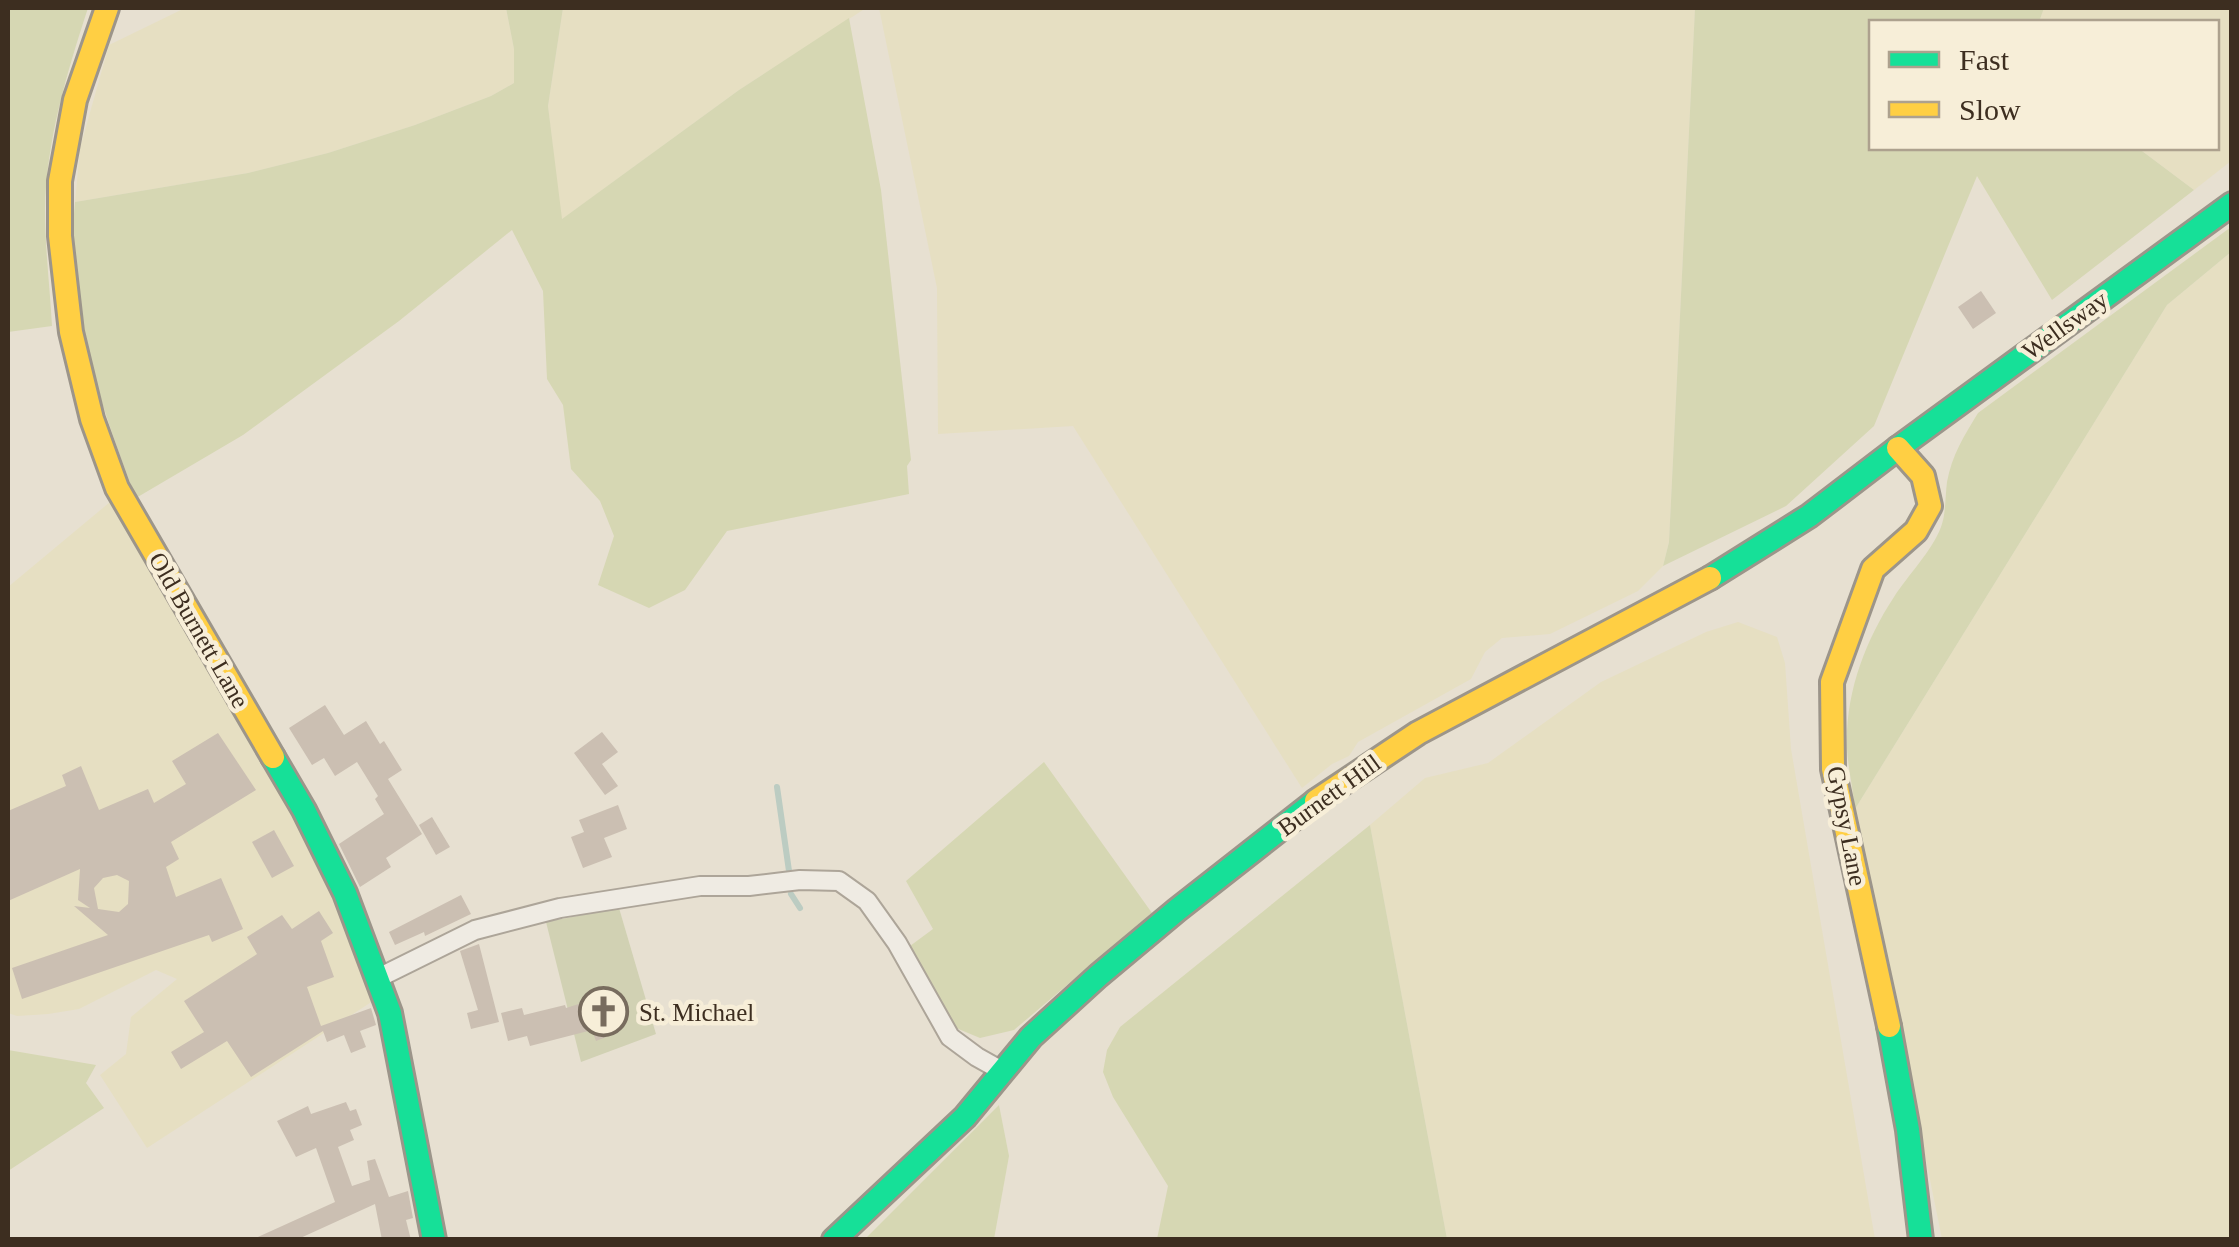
<svg xmlns="http://www.w3.org/2000/svg" width="2239" height="1247" font-family="Georgia,serif">
	<style>
		.farmland { fill: #e6dfc2 }
		.green { fill: #d6d7b3 }
		.cemetery { fill: #d1d1b3 }
		.lines { fill: none; stroke-linecap: round; stroke-linejoin: round }
		.stream { stroke: #bcccc2; stroke-width: 6 }
		.building { fill: #cbbfb2; fill-rule: evenodd }
		.street-casing { stroke: #ada599; stroke-width: 22 }
		.fast-casing { stroke: #9c958a; stroke-width: 28 }
		.slow-casing { stroke: #9c958a; stroke-width: 28 }
		.street { stroke: #efebe3; stroke-width: 18 }
		.fast { stroke: #16e098; stroke-width: 22 }
		.slow { stroke: #ffcf43; stroke-width: 22 }
		.labels { text-anchor: middle; dominant-baseline: central; stroke-width: 9; stroke-linejoin: round; paint-order: stroke }
		.street-label { font-size: 25px; fill: #3d2e20; stroke: #f7eed8 }
		.poi-label { font-size: 25px; fill: #3d2e20; stroke: #f7eed8; text-anchor: start }
	</style>
	<rect width="100%" height="100%" fill="#e7e0d1"/>
	<g class="farmland">
		<polygon points="185,8 506,8 514,49 514,83 491,96 415,125 328,153 248,173 75,202 80,148 109,45"/>
		<polygon points="563,8 866,8 739,90 561,220 548,106"/>
		<polygon points="879,8 1695,8 1669,542 1663,566 1638,591 1550,634 1502,638 1485,652 1471,679 1358,742 1349,756 1332,764 1302,788 1073,426 938,434 937,288"/>
		<polygon points="2044,8 2231,8 2231,161 2194,190 2138,148 2216,148 2216,22 2039,22"/>
		<polygon points="2231,252 2231,1239 1942,1239 1855,809 2167,305"/>
		<polygon points="110,502 244,715 284,788 376,999 147,1148 100,1075 126,1054 131,1017 177,979 156,970 79,1009 48,1014 17,1016 8,1013 8,587"/>
		<polygon points="1738,622 1777,637 1785,663 1791,749 1875,1239 1447,1239 1370,825 1425,778 1488,763 1601,682 1706,632"/>
	</g>
	<g class="green">
		<path d="M8 8H88C67 72 46 142 45 210 45 249 50 288 52 326L8 332Z"/>
		<path d="M506 8H563L548 106 562 219 739 90 849 18 881 190 911 460 907 466 909 494 727 531 685 590 649 608 598 585 614 536 600 501 571 469 563 405 547 379 543 291 512 230 399 321 243 435 136 498C100 404 65 303 75 202L248 173 328 153 415 125 491 96 514 83V49Z"/>
		<polygon points="1695,8 2044,8 2039,22 1872,22 1872,148 2138,148 2194,190 2052,300 1977,176 1874,426 1786,506 1663,566 1669,542"/>
		<path d="M2231 227V252L2167 305 1855 809C1853 789 1848 768 1847 748 1845 694 1865 641 1894 597 1908 575 1932 551 1941 527 1946 514 1945 497 1947 482 1952 455 1964 436 1978 413Z"/>
		<polygon points="1044,762 1152,913 1014,1030 980,1038 956,1028 910,946 933,929 906,881"/>
		<polygon points="1370,825 1447,1239 1157,1239 1168,1186 1113,1097 1103,1072 1107,1050 1120,1027"/>
		<polygon points="8,1050 96,1065 86,1083 104,1108 8,1171"/>
		<polygon points="999,1105 1009,1156 994,1239 865,1239"/>
	</g>
	<polygon class="cemetery" points="619,908 656,1034 581,1062 546,922"/>
	<g class="lines">
		<g class="stream">
			<polyline points="777,787 790,878"/>
			<polyline points="791,894 800,908"/>
		</g>
	</g>
	<g class="building">
		<polygon points="1981,291 1996,313 1973,329 1958,307"/>
		<polygon points="325,705 344,735 366,721 380,744 384,741 402,770 388,779 422,834 386,858 391,867 360,887 339,844 384,814 375,799 378,796 357,762 335,776 324,758 312,765 289,728"/>
		<polygon points="602,732 618,752 602,764 618,786 605,795 574,753"/>
		<path d="M218 733 256 790 171 842 179 859 166 867 176 897 221 878 243 929 212 942 209 935 22 999 12 968 108 935 74 906 90 908 78 900 80 869 8 901V811L66 786 62 775 81 766 99 810 148 789 154 803 186 784 172 761ZM117 875 129 881 128 904 119 912 98 909 94 888 103 878Z"/>
		<polygon points="618,805 627,829 604,838 612,857 583,868 571,837 584,832 579,820"/>
		<polygon points="432,817 450,847 436,855 419,825"/>
		<polygon points="274,830 294,866 272,878 252,842"/>
		<polygon points="461,895 471,914 425,936 424,932 395,945 389,932"/>
		<polygon points="319,911 333,933 321,941 334,977 307,987 321,1026 371,1008 376,1025 360,1031 366,1047 351,1053 344,1035 327,1042 323,1031 251,1077 227,1041 181,1069 171,1052 204,1032 184,1001 257,954 247,937 282,915 292,929"/>
		<polygon points="479,944 499,1022 471,1029 467,1013 478,1010 460,951"/>
		<polygon points="607,995 619,1032 596,1041 592,1030 530,1046 527,1036 508,1041 501,1013 522,1008 524,1015 565,1005 566,1008"/>
		<polygon points="346,1102 350,1111 356,1109 362,1125 350,1130 354,1140 338,1147 352,1186 370,1180 367,1161 375,1159 389,1197 408,1191 413,1218 406,1220 411,1240 382,1240 375,1204 296,1240 251,1240 335,1202 316,1148 296,1157 277,1121 308,1106 311,1114"/>
	</g>
	<g class="lines">
		<defs>
			<polyline id="street" points="376,979 475,930 560,908 700,886 749,886 800,880 839,881 867,901 897,943 950,1037 977,1057 1002,1071"/>
			<g id="fast">
				<polyline points="1710,578 1809,516 1898,448 2232,204"/>
				<polyline points="273,757 304,810 345,893 390,1013 434,1240"/>
				<polyline points="1889,1026 1908,1130 1921,1240"/>
				<polyline points="834,1240 965,1117 1031,1037 1098,976 1177,910 1316,801"/>
			</g>
			<g id="slow">
				<polyline points="107,8 75,100 60,181 60,236 71,332 92,419 117,488 273,757"/>
				<polyline points="1316,801 1418,733 1710,578"/>
				<polyline points="1889,1026 1833,769 1832,682 1873,569 1916,531 1930,506 1923,476 1898,448"/>
			</g>
		</defs>
		<use href="#street" class="street-casing"/>
		<use href="#fast" class="fast-casing"/>
		<use href="#slow" class="slow-casing"/>
		<use href="#street" class="street"/>
		<use href="#fast" class="fast"/>
		<use href="#slow" class="slow"/>
	</g>
	<defs>
		<symbol id="church-ring" viewBox="-11 -11 22 22"><circle r="9.5" fill="#f7eed8" stroke="#786c5e" stroke-width="1.5"/><path d="M-1.2-6h2.4v3.5h3.3v2.4h-3.3V6h-2.4V-.1h-3.3v-2.4h3.3Z" fill="#786c5e"/></symbol>
	</defs>
	<g fill-rule="evenodd">
		<use href="#church-ring" x="576" y="984" width="55" height="55"/>
	</g>
	<g class="labels">
		<g class="street-label">
			<text transform="translate(2065 325) rotate(-36)">Wellsway</text>
			<text transform="translate(199 630) rotate(60)">Old Burnett Lane</text>
			<text transform="translate(1329 795) rotate(-36)">Burnett Hill</text>
			<text transform="translate(1847 826) rotate(79)">Gypsy Lane</text>
		</g>
		<g class="poi-label">
			<text x="639" y="1012">St. Michael</text>
		</g>
	</g>
	<rect width="2239" height="1247" fill="none" stroke="#3d2e20" stroke-width="20"/>
	<rect x="1869" y="20" width="350" height="130" fill="#f7eed8" stroke="#ada18e" stroke-width="2.5"/>
	<rect x="1889" y="52" width="50" height="15" fill="#16e098" stroke="#ada18e" stroke-width="2.5"/>
	<text x="1959" y="70" font-size="30" fill="#3d2e20">Fast</text>
	<rect x="1889" y="102" width="50" height="15" fill="#ffcf43" stroke="#ada18e" stroke-width="2.5"/>
	<text x="1959" y="120" font-size="30" fill="#3d2e20">Slow</text>
</svg>
